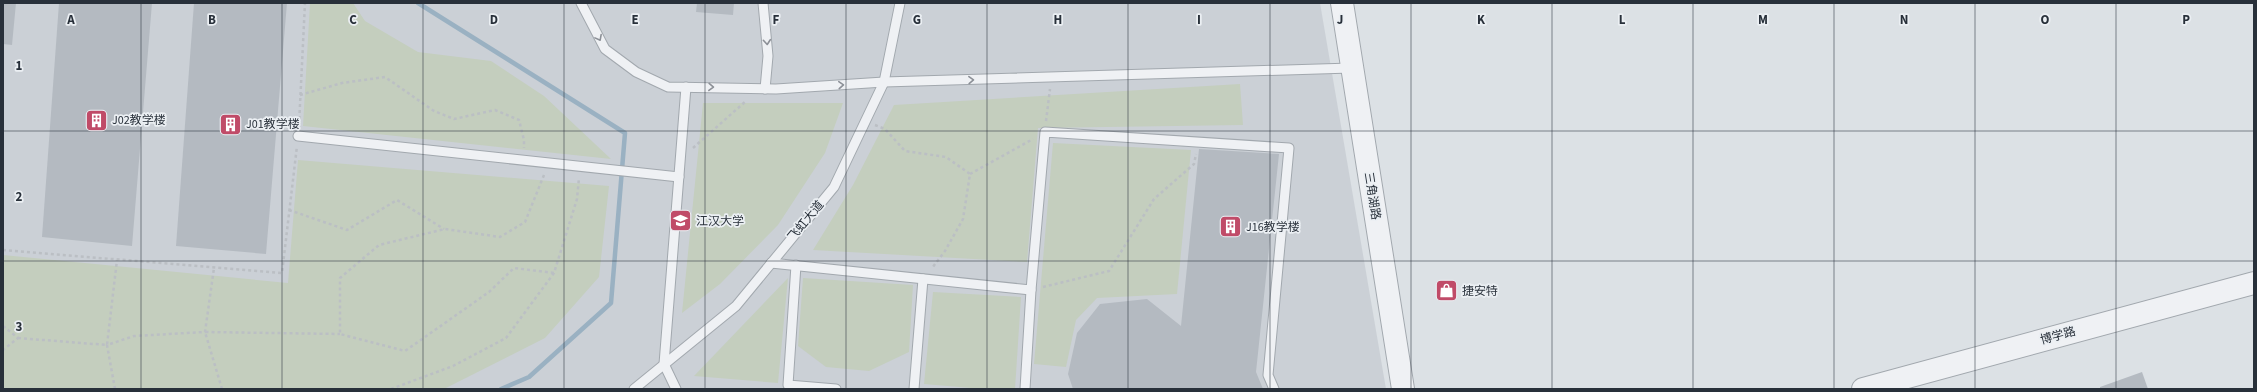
<svg xmlns="http://www.w3.org/2000/svg" width="2257" height="392" font-family="'Source Sans 3','Noto Sans SC',sans-serif">
	<style>
		.built { fill: #cbd0d6 }
		.green { fill: #c4cebe }
		.lines { fill: none; stroke-linecap: round; stroke-linejoin: round }
		.stream { stroke: #9ab1c2; stroke-width: 4.5 }
		.building { fill: #b4bac1 }
		.service-casing { stroke: #a2a8ae; stroke-width: 11 }
		.tertiary-casing { stroke: #a2a8ae; stroke-width: 24 }
		.path { stroke: #bbbfc4; stroke-width: 2.5; stroke-dasharray: 3 3; stroke-linecap: butt }
		.service { stroke: #eff1f4; stroke-width: 9 }
		.tertiary { stroke: #eff1f4; stroke-width: 22 }
		.oneway { stroke: #8c9097 }
		.grid { fill: none; stroke: #28303a; stroke-width: 1; stroke-opacity: 0.55 }
		.labels { text-anchor: middle; dominant-baseline: central; stroke-width: 3.5; stroke-linejoin: round; paint-order: stroke }
		.poi-label { font-size: 12px; fill: #28303a; stroke: #ebeff3; text-anchor: start }
		.street-label { font-size: 12px; fill: #28303a; stroke: #ebeff3 }
		.grid-label { font-size: 13px; text-anchor: middle; font-weight: bold; fill: #28303a; stroke: #ebeff3; stroke-width: 3.5; stroke-linejoin: round; paint-order: stroke }
	</style>
	<rect width="100%" height="100%" fill="#dce1e5"/>
	<polygon class="built" points="3,3 1320,3 1386,389 3,389"/>
	<g class="green">
		<polygon points="310,3 353,3 365,21 418,52 491,61 544,96 611,159 303,126"/>
		<polygon points="1240,84 1243,125 1038,128 1027,262 813,250 853,185 894,105"/>
		<polygon points="703,103 843,103 825,153 778,225 720,284 682,313"/>
		<polygon points="1053,143 1191,150 1177,294 1097,298 1076,320 1066,367 1034,364"/>
		<polygon points="298,160 609,186 599,277 545,338 444,389 3,389 3,255 288,283"/>
		<polygon points="788,278 778,383 694,376"/>
		<polygon points="803,278 913,285 909,352 869,371 826,367 798,346"/>
		<polygon points="933,292 1021,297 1015,389 983,389 924,384"/>
	</g>
	<g class="lines">
		<polyline class="stream" points="418,3 625,133 611,303 529,377 501,389"/>
	</g>
	<g class="building">
		<polygon points="3,3 16,3 12,45 3,44"/>
		<polygon points="59,3 152,3 132,246 42,237"/>
		<polygon points="194,3 287,3 266,254 176,246"/>
		<polygon points="697,3 734,3 733,15 696,12"/>
		<polygon points="1199,149 1279,154 1256,372 1263,389 1073,389 1068,374 1077,333 1100,304 1147,299 1181,326"/>
		<polygon points="2142,372 2148,389 2100,389 2100,387"/>
	</g>
	<g class="lines">
		<defs>
			<g id="service">
				<polyline points="581,3 605,49 636,72 668,87 776,89 884,82 1351,68"/>
				<polyline points="763,3 768,56 765,89"/>
				<polyline points="298,136 679,177"/>
				<polyline points="771,263 1031,290 1045,132 1289,148 1268,375 1274,389"/>
				<polyline points="796,265 788,385 836,389"/>
				<polyline points="634,389 736,306 834,187 884,82 900,3"/>
				<polyline points="676,389 664,364 686,87"/>
				<polyline points="914,389 923,279"/>
				<polyline points="1025,389 1031,290"/>
			</g>
			<g id="tertiary">
				<polyline points="1342,3 1403,389"/>
				<polyline points="1863,389 2254,283"/>
			</g>
		</defs>
		<use href="#service" class="service-casing"/>
		<use href="#tertiary" class="tertiary-casing"/>
		<g class="path">
			<polyline points="300,95 342,83 385,77 434,111 454,119 495,110 519,120 524,140 524,148"/>
			<polyline points="1046,121 1050,89"/>
			<polyline points="299,125 305,3"/>
			<polyline points="875,125 885,129 905,151 946,157 970,174 963,219 945,251 932,268"/>
			<polyline points="693,148 746,101"/>
			<polyline points="970,174 1033,139"/>
			<polyline points="544,175 525,222 500,237 445,229 379,245 340,278 340,334 405,351 489,292 514,268 554,273"/>
			<polyline points="289,210 347,230 397,200 444,229"/>
			<polyline points="3,250 282,273 297,146"/>
			<polyline points="1043,287 1109,271 1154,199 1194,164 1196,154"/>
			<polyline points="3,326 18,338 3,350"/>
			<polyline points="18,338 107,345 117,260"/>
			<polyline points="115,389 107,345 134,336 205,332 214,268"/>
			<polyline points="222,389 205,332 340,334"/>
			<polyline points="391,389 453,366 506,338 554,273 577,199 579,178"/>
		</g>
		<use href="#service" class="service"/>
		<use href="#tertiary" class="tertiary"/>
	</g>
	<defs><path id="oneway-chevron" d="M-2-3.5L2.5 0L-2 3.5" fill="none" stroke-width="1.6" stroke-linecap="round" stroke-linejoin="round"/></defs>
	<g class="oneway">
		<use href="#oneway-chevron" transform="translate(599 38) rotate(62)"/>
		<use href="#oneway-chevron" transform="translate(767 42) rotate(85)"/>
		<use href="#oneway-chevron" transform="translate(971 80) rotate(-2)"/>
		<use href="#oneway-chevron" transform="translate(841 85) rotate(-4)"/>
		<use href="#oneway-chevron" transform="translate(711 87) rotate(2)"/>
	</g>
	<path class="grid" d="M141 3V389M282 3V389M423 3V389M564 3V389M705 3V389M846 3V389M987 3V389M1128 3V389M1270 3V389M1411 3V389M1552 3V389M1693 3V389M1834 3V389M1975 3V389M2116 3V389M3 131H2254M3 261H2254"/>
	<defs>
		<symbol id="building-square" viewBox="-11 -11 22 22"><rect x="-9" y="-9" width="18" height="18" rx="4" fill="#c04b68" stroke="#ebeff3"/><path d="M-4-6H4V6H1V3H-1V6H-4ZM-2.5-4.3h1.7v1.8h-1.7ZM.8-4.3h1.7v1.8H.8ZM-2.5-1h1.7V.8h-1.7ZM.8-1h1.7V.8H.8Z" fill="#fff"/></symbol>
		<symbol id="university-square" viewBox="-11 -11 22 22"><rect x="-9" y="-9" width="18" height="18" rx="4" fill="#c04b68" stroke="#ebeff3"/><path d="M0-5L7-2L0 1L-7-2ZM-4 1L0 2.5L4 1V4Q0 6-4 4Z" fill="#fff"/></symbol>
		<symbol id="shop-square" viewBox="-11 -11 22 22"><rect x="-9" y="-9" width="18" height="18" rx="4" fill="#c04b68" stroke="#ebeff3"/><path d="M-5-2.5h2.3a2.7 3.5 0 0 1 5.4 0H5L5.5 6h-11ZM-1.5-2.5h3a1.5 2.3 0 0 0-3 0Z" fill="#fff"/></symbol>
	</defs>
	<g fill-rule="evenodd">
		<use href="#building-square" x="84" y="108" width="25" height="25"/>
		<use href="#building-square" x="218" y="112" width="25" height="25"/>
		<use href="#university-square" x="668" y="208" width="25" height="25"/>
		<use href="#building-square" x="1218" y="214" width="25" height="25"/>
		<use href="#shop-square" x="1434" y="278" width="25" height="25"/>
	</g>
	<g class="labels">
		<g class="poi-label">
			<text x="112" y="120">J02教学楼</text>
			<text x="246" y="124">J01教学楼</text>
			<text x="696" y="221">江汉大学</text>
			<text x="1246" y="227">J16教学楼</text>
			<text x="1462" y="291">捷安特</text>
		</g>
		<g class="street-label">
			<text transform="translate(1372 196) rotate(81)">三角湖路</text>
			<text transform="translate(806 221) rotate(-50)">飞虹大道</text>
			<text transform="translate(2058 336) rotate(-15)">博学路</text>
		</g>
	</g>
	<g class="grid-label">
		<text x="71" y="24">A</text>
		<text x="212" y="24">B</text>
		<text x="353" y="24">C</text>
		<text x="494" y="24">D</text>
		<text x="635" y="24">E</text>
		<text x="776" y="24">F</text>
		<text x="917" y="24">G</text>
		<text x="1058" y="24">H</text>
		<text x="1199" y="24">I</text>
		<text x="1340" y="24">J</text>
		<text x="1481" y="24">K</text>
		<text x="1622" y="24">L</text>
		<text x="1763" y="24">M</text>
		<text x="1904" y="24">N</text>
		<text x="2045" y="24">O</text>
		<text x="2186" y="24">P</text>
		<text x="19" y="70">1</text>
		<text x="19" y="201">2</text>
		<text x="19" y="331">3</text>
	</g>
	<rect width="2257" height="392" fill="none" stroke="#28303a" stroke-width="8"/>
</svg>
